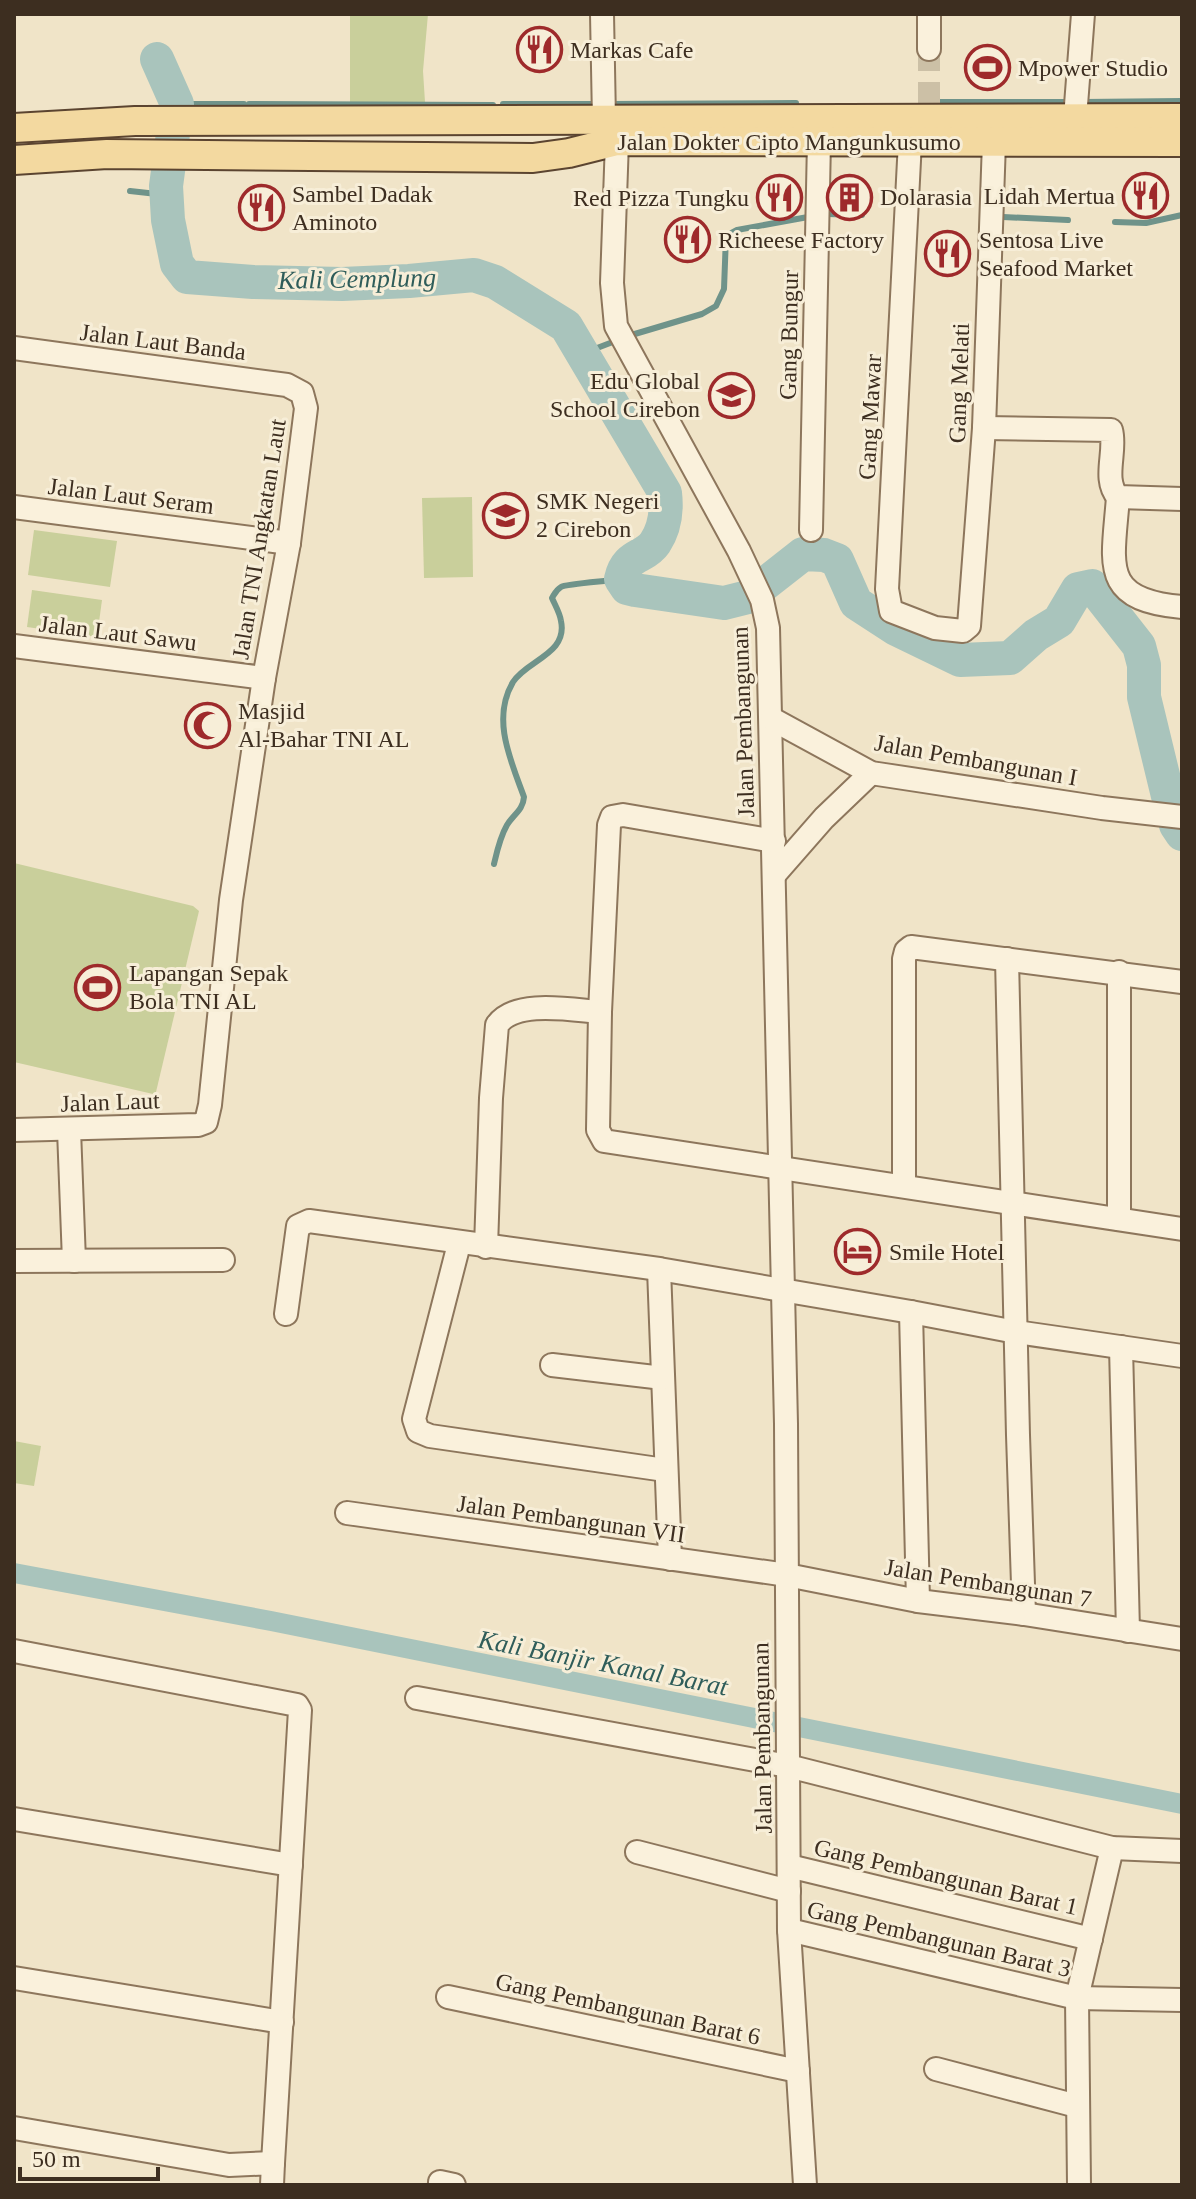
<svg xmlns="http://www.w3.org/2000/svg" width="1196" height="2199" font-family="'Times New Roman',serif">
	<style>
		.green { fill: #c9cf9b }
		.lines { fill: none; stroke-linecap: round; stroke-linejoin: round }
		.stream { stroke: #6f938a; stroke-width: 6 }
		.canal { stroke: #a9c4bc; stroke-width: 20 }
		.river { stroke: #a9c4bc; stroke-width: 34 }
		.minor-tunnel { stroke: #ccc0a6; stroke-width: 22; stroke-dasharray: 22 11; stroke-linecap: butt }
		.minor-casing { stroke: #8d765c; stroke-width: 26 }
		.major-casing { stroke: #5b4430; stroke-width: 32 }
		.minor { stroke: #faf1dc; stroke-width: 22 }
		.major { stroke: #f3d9a0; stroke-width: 28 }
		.labels { text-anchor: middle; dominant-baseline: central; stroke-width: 6; stroke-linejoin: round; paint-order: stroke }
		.poi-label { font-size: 24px; fill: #3d2e20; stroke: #f7eed8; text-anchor: start }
		.street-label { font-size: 24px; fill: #3d2e20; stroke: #f7eed8 }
		.water-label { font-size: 26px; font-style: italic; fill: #2f5d5a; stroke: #f7eed8 }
	</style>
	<rect width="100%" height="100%" fill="#f0e4c8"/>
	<g class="green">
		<polygon points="350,14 428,14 423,71 425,102 350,102"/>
		<polygon points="472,497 473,577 424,578 422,498"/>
		<polygon points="34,530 117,541 110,587 28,575"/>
		<polygon points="32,590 102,600 97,637 27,627"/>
		<polygon points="14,863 193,906 199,911 156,1092 153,1094 14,1062"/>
		<polygon points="14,1441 41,1446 34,1486 14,1483"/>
	</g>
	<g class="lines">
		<g class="stream">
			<polyline points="938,102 1072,102"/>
			<polyline points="1083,102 1182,101"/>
			<polyline points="163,104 244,104"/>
			<polyline points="249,104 493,105"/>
			<polyline points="503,104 599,104"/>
			<polyline points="608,104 796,103"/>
			<polyline points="130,191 166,195"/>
			<polyline points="827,214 862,215"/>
			<polyline points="1003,217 1068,220"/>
			<polyline points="1115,222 1146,223 1182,215"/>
			<polyline points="628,336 702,314 716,306 724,289 726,236 737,230 808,217"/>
			<polyline points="584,353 618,340"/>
			<path d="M494 864C497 851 500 837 507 825 514 814 523 810 524 797 511 761 491 719 513 682 527 660 568 654 561 621 560 613 555 605 552 598 555 593 556 590 561 587 566 584 610 581 621 579"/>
		</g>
		<polyline class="canal" points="14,1573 271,1621 1182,1804"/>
		<path class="river" d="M157 59 177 104 166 186 168 220 177 264 187 277 253 282 342 284 409 281 474 275 495 282 566 326 665 493C667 510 665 528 655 543 644 559 627 553 621 579L627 588 635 590 724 603 748 597 803 554 824 555 837 560 856 603 896 629 960 660 1010 658 1036 635 1059 621 1078 589 1092 586 1139 646 1144 665V697L1168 796 1176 825 1182 834"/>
		<polyline class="minor-tunnel" points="929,49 929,104"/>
		<defs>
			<g id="minor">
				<polyline points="602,14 604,120"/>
				<polyline points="929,14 929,49"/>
				<polyline points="1075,118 1083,14"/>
				<polyline points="617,141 612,283 616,326 739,551 762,600 768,628 786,1424 789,1930 805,2185"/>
				<polyline points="910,141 887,589 891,611 935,628 963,631 969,626 984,428 994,142"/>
				<polyline points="14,348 287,385 302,393 306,408 289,543 264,678 231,900 210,1105 206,1122 198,1125 14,1130"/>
				<path d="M984 428 1111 430C1117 451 1102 479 1118 497L1182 499"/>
				<path d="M1118 497C1113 564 1099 600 1182 607"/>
				<polyline points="14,507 289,543"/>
				<polyline points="811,530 819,141"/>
				<polyline points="14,646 264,678"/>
				<polyline points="772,719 871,773 1102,808 1182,817"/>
				<polyline points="774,841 623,815 612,817 609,825 600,1012 598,1130 604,1141 1182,1229"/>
				<polyline points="775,874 824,818 871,773"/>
				<polyline points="1007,959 1018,1435 1024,1614"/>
				<polyline points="1119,972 1119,1219"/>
				<polyline points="69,1130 74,1261"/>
				<polyline points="904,1186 904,959 906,951 911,947 1182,982"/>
				<polyline points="459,1244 414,1419 418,1431 430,1436 665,1470"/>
				<path d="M486 1247 491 1098 497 1025C515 999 572 1010 600 1012"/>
				<polyline points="14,1261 223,1260"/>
				<polyline points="659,1269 670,1559"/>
				<polyline points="911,1312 918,1601"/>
				<polyline points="286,1314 298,1226 309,1221 659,1269 911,1312 1016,1332 1182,1356"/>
				<polyline points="1121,1347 1128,1631"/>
				<polyline points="552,1365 663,1378"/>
				<polyline points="347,1513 787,1575 918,1601 1024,1614 1182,1639"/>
				<polyline points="14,1651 297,1705 300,1710 273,2163"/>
				<polyline points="417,1698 788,1766 1112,1848 1182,1851"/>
				<polyline points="14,1819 291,1865"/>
				<polyline points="637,1852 789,1891"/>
				<polyline points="789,1866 1091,1939"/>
				<polyline points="789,1930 1077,1998 1182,2000"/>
				<polyline points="14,1978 282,2022"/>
				<polyline points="448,1997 798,2071"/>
				<polyline points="936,2069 1077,2106"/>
				<polyline points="14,2128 229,2165 273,2163 272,2185"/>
				<polyline points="440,2182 454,2185"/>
				<polyline points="1079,2185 1077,1998 1112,1848"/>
			</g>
			<g id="major">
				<polyline points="14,128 135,121 1182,118"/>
				<polyline points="14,160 107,154 533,158 569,153 617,141 1182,142"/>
			</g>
		</defs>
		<use href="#minor" class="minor-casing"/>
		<use href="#major" class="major-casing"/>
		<use href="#minor" class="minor"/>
		<use href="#major" class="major"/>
	</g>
	<defs>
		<symbol id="restaurant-ring" viewBox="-11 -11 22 22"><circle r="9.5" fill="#f7eed8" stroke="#9e2a2b" stroke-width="1.5"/><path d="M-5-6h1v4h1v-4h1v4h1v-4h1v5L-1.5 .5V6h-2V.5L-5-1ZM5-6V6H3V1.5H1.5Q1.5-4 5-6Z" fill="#9e2a2b"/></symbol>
		<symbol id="stadium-ring" viewBox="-11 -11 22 22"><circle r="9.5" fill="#f7eed8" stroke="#9e2a2b" stroke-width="1.5"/><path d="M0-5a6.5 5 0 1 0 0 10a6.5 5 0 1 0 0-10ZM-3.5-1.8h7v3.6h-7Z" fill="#9e2a2b"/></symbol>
		<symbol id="building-ring" viewBox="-11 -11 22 22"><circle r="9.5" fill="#f7eed8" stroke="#9e2a2b" stroke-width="1.5"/><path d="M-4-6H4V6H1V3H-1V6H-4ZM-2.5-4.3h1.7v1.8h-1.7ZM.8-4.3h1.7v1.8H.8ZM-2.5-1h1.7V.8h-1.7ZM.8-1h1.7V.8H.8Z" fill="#9e2a2b"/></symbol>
		<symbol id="school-ring" viewBox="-11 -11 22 22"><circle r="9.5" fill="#f7eed8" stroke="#9e2a2b" stroke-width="1.5"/><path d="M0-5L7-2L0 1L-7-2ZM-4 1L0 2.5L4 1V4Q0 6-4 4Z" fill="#9e2a2b"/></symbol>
		<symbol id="mosque-ring" viewBox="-11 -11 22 22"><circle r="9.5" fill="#f7eed8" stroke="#9e2a2b" stroke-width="1.5"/><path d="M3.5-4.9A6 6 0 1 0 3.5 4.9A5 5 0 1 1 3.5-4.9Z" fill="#9e2a2b"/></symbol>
		<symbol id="hotel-ring" viewBox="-11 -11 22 22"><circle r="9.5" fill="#f7eed8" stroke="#9e2a2b" stroke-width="1.5"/><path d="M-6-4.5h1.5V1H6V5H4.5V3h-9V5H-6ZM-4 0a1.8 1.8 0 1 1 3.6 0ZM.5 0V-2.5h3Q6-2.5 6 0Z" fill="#9e2a2b"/></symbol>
	</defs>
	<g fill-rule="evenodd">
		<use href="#restaurant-ring" x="514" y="24" width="51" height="51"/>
		<use href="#stadium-ring" x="962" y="42" width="51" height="51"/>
		<use href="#restaurant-ring" x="1120" y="170" width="51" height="51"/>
		<use href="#building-ring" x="824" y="172" width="51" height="51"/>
		<use href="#restaurant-ring" x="754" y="172" width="51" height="51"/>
		<use href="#restaurant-ring" x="236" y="182" width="51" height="51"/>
		<use href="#restaurant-ring" x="662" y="214" width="51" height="51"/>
		<use href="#restaurant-ring" x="922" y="228" width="51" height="51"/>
		<use href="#school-ring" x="706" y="370" width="51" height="51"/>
		<use href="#school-ring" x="480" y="490" width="51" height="51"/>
		<use href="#mosque-ring" x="182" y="700" width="51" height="51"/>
		<use href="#stadium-ring" x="72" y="962" width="51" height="51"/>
		<use href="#hotel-ring" x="832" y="1226" width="51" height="51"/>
	</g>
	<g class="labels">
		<g class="poi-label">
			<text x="570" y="50">Markas Cafe</text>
			<text x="1018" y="68">Mpower Studio</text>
			<text x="292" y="194">Sambel Dadak<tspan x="292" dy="28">Aminoto</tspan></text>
			<text x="1115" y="196" text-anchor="end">Lidah Mertua</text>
			<text x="880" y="197">Dolarasia</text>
			<text x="749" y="198" text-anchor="end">Red Pizza Tungku</text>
			<text x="718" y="240">Richeese Factory</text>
			<text x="979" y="240">Sentosa Live<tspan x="979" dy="28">Seafood Market</tspan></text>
			<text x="700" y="381" text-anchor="end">Edu Global<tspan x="700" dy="28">School Cirebon</tspan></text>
			<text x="536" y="501">SMK Negeri<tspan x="536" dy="28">2 Cirebon</tspan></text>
			<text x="238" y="711">Masjid<tspan x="238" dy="28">Al-Bahar TNI AL</tspan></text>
			<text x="129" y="973">Lapangan Sepak<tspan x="129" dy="28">Bola TNI AL</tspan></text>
			<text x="889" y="1252">Smile Hotel</text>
		</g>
		<g class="street-label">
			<text x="789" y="142">Jalan Dokter Cipto Mangunkusumo</text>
			<text transform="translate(789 335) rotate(-89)">Gang Bungur</text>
			<text transform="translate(163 342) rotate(7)">Jalan Laut Banda</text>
			<text transform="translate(959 383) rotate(-88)">Gang Melati</text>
			<text transform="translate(870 417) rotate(-87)">Gang Mawar</text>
			<text transform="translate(131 496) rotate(7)">Jalan Laut Seram</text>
			<text transform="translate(259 539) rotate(-81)">Jalan TNI Angkatan Laut</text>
			<text transform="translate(118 633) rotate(7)">Jalan Laut Sawu</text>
			<text transform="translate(743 722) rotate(-92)">Jalan Pembangunan</text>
			<text transform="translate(976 760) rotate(10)">Jalan Pembangunan I</text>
			<text transform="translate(110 1102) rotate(-2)">Jalan Laut</text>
			<text transform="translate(571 1519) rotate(8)">Jalan Pembangunan VII</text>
			<text transform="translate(988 1583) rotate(9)">Jalan Pembangunan 7</text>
			<text transform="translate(762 1738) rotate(-91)">Jalan Pembangunan</text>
			<text transform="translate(946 1877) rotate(13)">Gang Pembangunan Barat 1</text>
			<text transform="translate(939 1939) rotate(13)">Gang Pembangunan Barat 3</text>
			<text transform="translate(628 2009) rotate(12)">Gang Pembangunan Barat 6</text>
		</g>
		<g class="water-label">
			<text transform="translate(357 279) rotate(-1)">Kali Cemplung</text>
			<text transform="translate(603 1663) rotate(11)">Kali Banjir Kanal Barat</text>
		</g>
	</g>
	<rect width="1196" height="2199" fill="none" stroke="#3d2e20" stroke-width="32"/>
	<path d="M20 2167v12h138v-12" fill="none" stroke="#3d2e20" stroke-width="4"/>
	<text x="32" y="2167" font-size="24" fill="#3d2e20" stroke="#f7eed8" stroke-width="6" paint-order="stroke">50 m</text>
</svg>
